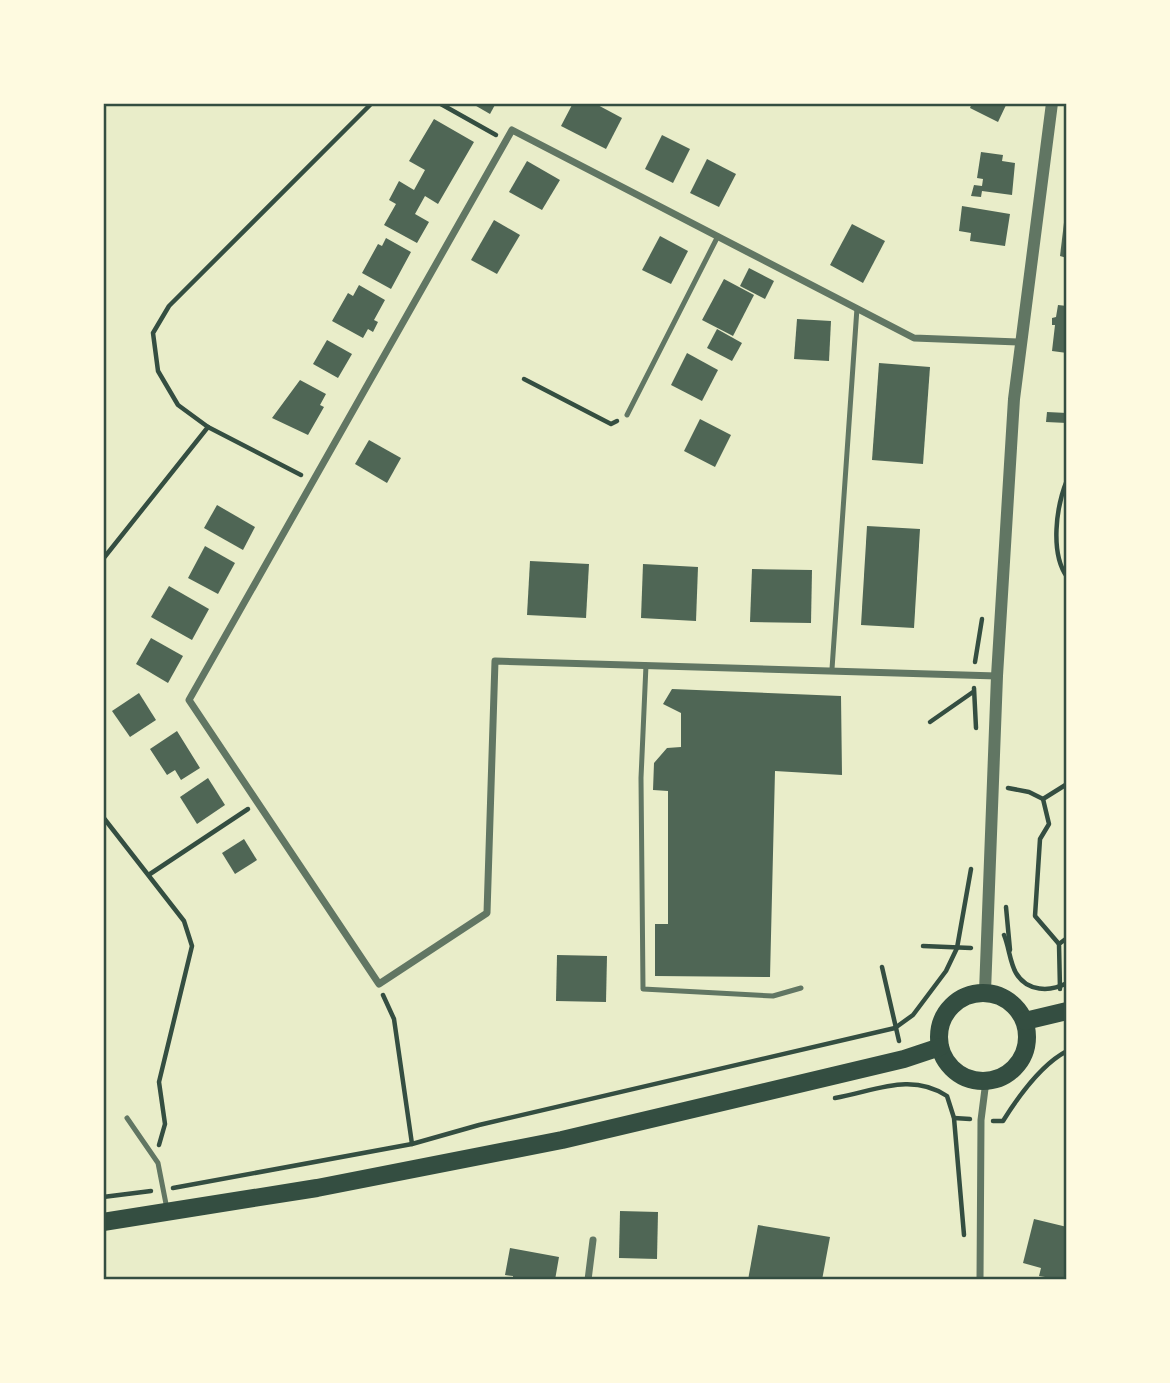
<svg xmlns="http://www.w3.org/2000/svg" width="1170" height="1383" font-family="Ubuntu,sans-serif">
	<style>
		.building { fill: #4f6655 }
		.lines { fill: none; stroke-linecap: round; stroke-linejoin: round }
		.path { stroke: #344e41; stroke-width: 4.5 }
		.service { stroke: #617663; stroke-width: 5 }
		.minor { stroke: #617663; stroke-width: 7 }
		.tertiary { stroke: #617663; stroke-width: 12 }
		.primary { stroke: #344e41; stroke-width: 18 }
		.neatline { fill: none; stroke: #344e41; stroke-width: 2.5 }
	</style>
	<rect width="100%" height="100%" fill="#e9edc9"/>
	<g class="building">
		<polygon points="471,103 496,103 490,114"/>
		<polygon points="573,103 594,103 622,118 606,149 561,126"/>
		<polygon points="972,103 1007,103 998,122 970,108"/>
		<polygon points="434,119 474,142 438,204 425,196 415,214 429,222 417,243 384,225 396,204 389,200 399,181 414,190 425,170 409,161"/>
		<polygon points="662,135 690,149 673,183 645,169"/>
		<polygon points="981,152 1003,155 1002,161 1015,163 1012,195 982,191 981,197 971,196 974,185 982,186 983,179 977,178"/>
		<polygon points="707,159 736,174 719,207 690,193"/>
		<polygon points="527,161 560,180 542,210 509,192"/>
		<polygon points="962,206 1010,214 1005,246 970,241 971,233 959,231"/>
		<polygon points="1065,214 1067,214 1067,258 1060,256"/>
		<polygon points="494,220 520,235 497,274 471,260"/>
		<polygon points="852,224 885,241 863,283 830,265"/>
		<polygon points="660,236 688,251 671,284 642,270"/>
		<polygon points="386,238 411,252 391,289 362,273 378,244 382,246"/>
		<polygon points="749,268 774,281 765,299 740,286"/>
		<polygon points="724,279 754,295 733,336 702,320"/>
		<polygon points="359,285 385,300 374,320 378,322 373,332 368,329 363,338 332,321 348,293 353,296"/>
		<polygon points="1058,305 1067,306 1067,353 1052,351 1055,325 1052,325 1052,318 1056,317"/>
		<polygon points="797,319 831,321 829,361 794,359"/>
		<polygon points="717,329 742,343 732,361 707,348"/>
		<polygon points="327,340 352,354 338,378 313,364"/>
		<polygon points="687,353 718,370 702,401 671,385"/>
		<polygon points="879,363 930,367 923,464 872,460"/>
		<polygon points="300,380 326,394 320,405 324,407 308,435 272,418"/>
		<polygon points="1047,412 1067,413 1067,423 1046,422"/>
		<polygon points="700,419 731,435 715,467 684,451"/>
		<polygon points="369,440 401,458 387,483 355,464"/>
		<polygon points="217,505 255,527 243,550 204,528"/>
		<polygon points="867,526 920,529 914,628 861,625"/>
		<polygon points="205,546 235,563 218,594 188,578"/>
		<polygon points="530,561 589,564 586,618 527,615"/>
		<polygon points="643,564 698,567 696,621 641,618"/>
		<polygon points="752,569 812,570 811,623 750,622"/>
		<polygon points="169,586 209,609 192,640 151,617"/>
		<polygon points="151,638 183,656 168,683 136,664"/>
		<polygon points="672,689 841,696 842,775 775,771 770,977 655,976 655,924 668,924 668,791 653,790 654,763 667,748 681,747 681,713 663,704"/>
		<polygon points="139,693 156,720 130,737 112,711"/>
		<polygon points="177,731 200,768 181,780 175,770 167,775 150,749"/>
		<polygon points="208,778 225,805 197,824 180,797"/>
		<polygon points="244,839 257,860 235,874 222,853"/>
		<polygon points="557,955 607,956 606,1002 556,1001"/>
		<polygon points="620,1211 658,1212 657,1259 619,1258"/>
		<polygon points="1034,1219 1067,1227 1067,1272 1063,1280 1039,1276 1041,1268 1023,1263"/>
		<polygon points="758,1225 830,1237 822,1280 748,1280"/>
		<polygon points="510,1248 559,1257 555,1280 513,1280 513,1276 505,1275"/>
	</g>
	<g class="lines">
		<g class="path">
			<polyline points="439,103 496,135"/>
			<polyline points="524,379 611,424 617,421"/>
			<polyline points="301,475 208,427 178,405 158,371 153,333 169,306 372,103"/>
			<path d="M1067 480C1056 507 1050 553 1067 577"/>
			<polyline points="103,559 208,427"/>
			<polyline points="975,662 982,619"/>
			<polyline points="974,688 976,728"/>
			<polyline points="930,722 973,692"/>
			<polyline points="1008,788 1029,792 1043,799 1067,784"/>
			<polyline points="1043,799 1049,824 1040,839 1035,916 1059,944"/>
			<polyline points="103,817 184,921 192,946 159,1082 165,1124 159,1145"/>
			<polyline points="150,874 248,809"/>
			<polyline points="1006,907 1010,950"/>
			<path d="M1004 935C1009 947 1010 963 1016 973 1027 992 1050 992 1067 983"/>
			<polyline points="923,946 971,948"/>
			<polyline points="882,967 899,1041"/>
			<polyline points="1060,989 1059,944 1067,938"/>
			<polyline points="383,995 394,1019 412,1144"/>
			<path d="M835 1098C875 1091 911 1072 947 1096L954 1118 964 1235"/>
			<polyline points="954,1118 970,1119"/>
			<path d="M993 1121H1003C1018 1097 1042 1064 1067 1051"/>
			<polyline points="173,1188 412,1144 479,1125 895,1028 913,1015 946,971 957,948 971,869"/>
			<polyline points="103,1197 151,1191"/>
		</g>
		<g class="service">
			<polyline points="627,415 718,236"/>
			<polyline points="646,665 641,778 643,989 773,996 801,988"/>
			<polyline points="832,669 857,308"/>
			<polyline points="127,1118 158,1163 167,1209"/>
		</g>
		<g class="minor">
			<polyline points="997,676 495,661 487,913 379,984 189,700 512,130 914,338 1019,342"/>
			<polyline points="588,1280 593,1240"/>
			<polyline points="980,1280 981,1120 986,1081"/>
		</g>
		<polyline class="tertiary" points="985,992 997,676 1014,399 1052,103"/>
		<g class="primary">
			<circle cx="983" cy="1037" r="44"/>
			<polyline points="1025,1021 1067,1011"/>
			<polyline points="103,1222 317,1188 562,1140 904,1059 940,1047"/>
		</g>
	</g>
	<rect width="1170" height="1383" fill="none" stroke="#fefae0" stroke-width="210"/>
	<rect x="105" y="105" width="960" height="1173" class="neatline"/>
</svg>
